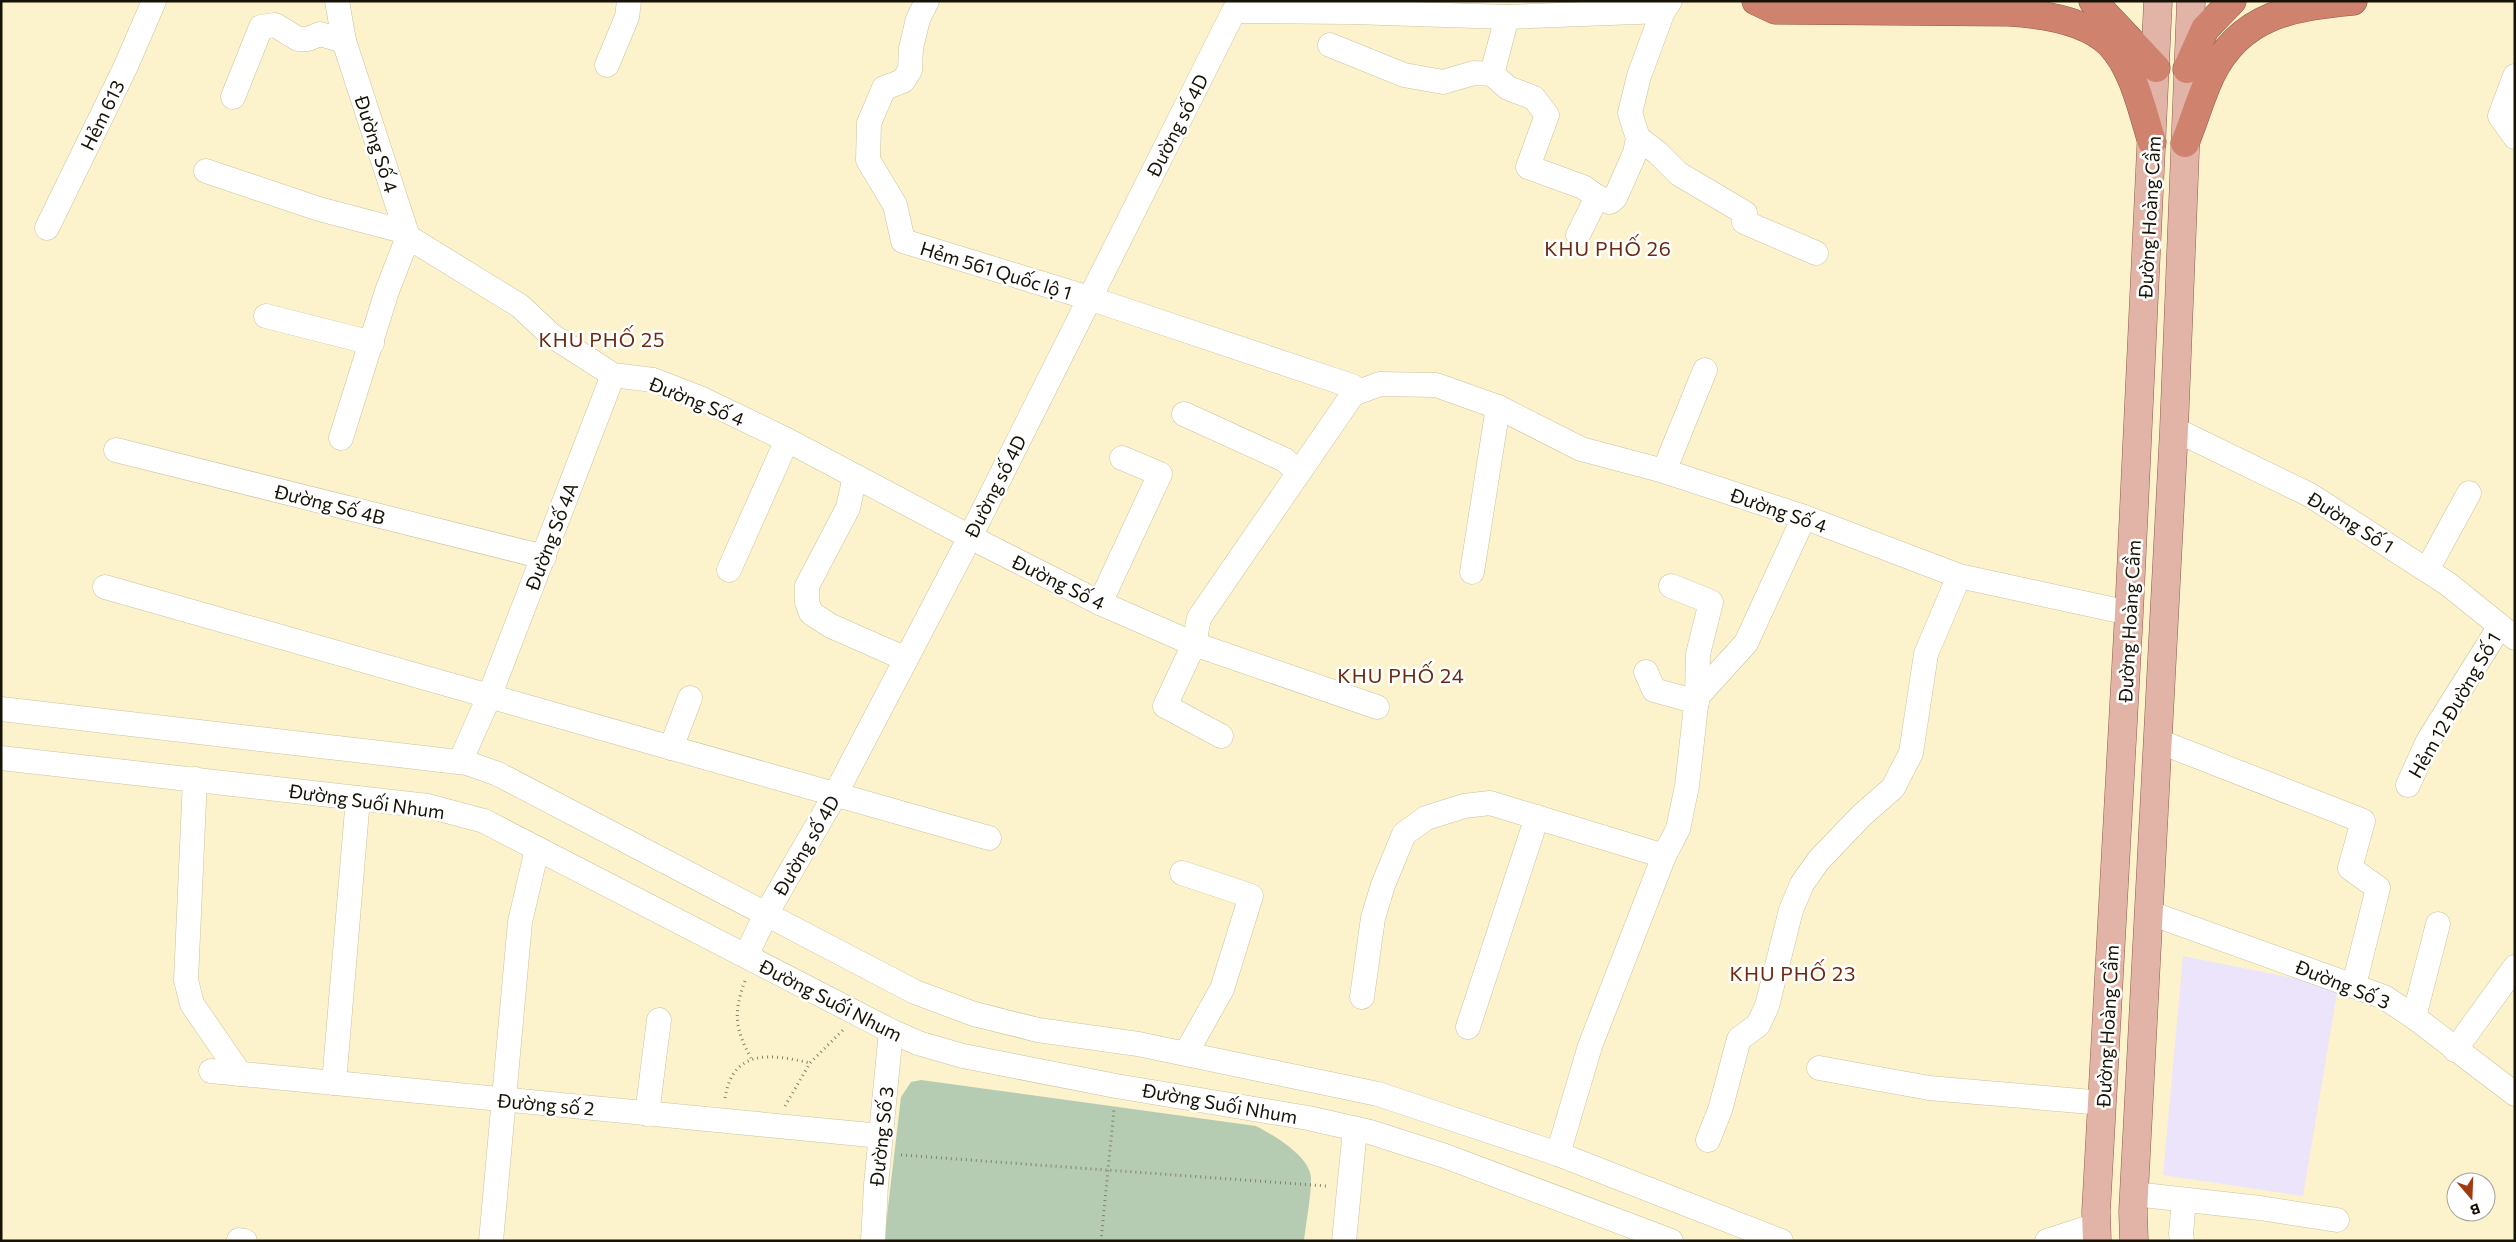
<svg xmlns="http://www.w3.org/2000/svg" width="2516" height="1242" font-family="Commissioner,sans-serif">
	<style>
		.education { fill: #ebe4fa }
		.green { fill: #b5ccb3 }
		.lines { fill: none; stroke-linecap: round; stroke-linejoin: round }
		.minor-casing { stroke: #cbc29e; stroke-width: 25 }
		.major-casing { stroke: #8e5b49; stroke-width: 29 }
		.highway-casing { stroke: #8e5b49; stroke-width: 29 }
		.path { stroke: #868067; stroke-width: 3; stroke-dasharray: 1 4; stroke-linecap: butt }
		.minor { stroke: #fff; stroke-width: 24 }
		.major { stroke: #e2b4a7; stroke-width: 28 }
		.highway { stroke: #cf826d; stroke-width: 28 }
		.labels { text-anchor: middle; dominant-baseline: central; stroke-width: 5; stroke-linejoin: round; paint-order: stroke }
		.street-label { font-size: 19px; fill: #161306; stroke: #fff }
		.neighbourhood-label { font-size: 20px; letter-spacing: 1px; fill: #6a2910; stroke: #fff }
	</style>
	<rect width="100%" height="100%" fill="#fcf3cd"/>
	<polygon class="education" points="2183,956 2338,987 2303,1196 2163,1175"/>
	<path class="green" d="M921 1080 1256 1126C1273 1135 1310 1156 1311 1178 1311 1199 1306 1221 1304 1241H884L901 1097 911 1082Z"/>
	<g class="lines">
		<defs>
			<g id="minor">
				<polyline points="337,1 344,41 408,237 520,306 551,335 613,375 653,380 702,399 787,440 970,537 1100,603 1194,644 1377,707"/>
				<polyline points="927,1 918,19 911,48 910,70 903,81 884,88 869,123 868,160 895,205 903,241 1089,298 1352,386 1353,394"/>
				<polyline points="1234,11 1352,12 1507,17 1663,11 1670,1"/>
				<polyline points="1330,45 1404,75 1443,82 1474,73 1492,74 1508,88 1534,98 1547,115 1528,167 1583,187 1597,197"/>
				<polyline points="607,65 627,17 629,1"/>
				<polyline points="1492,74 1507,17"/>
				<polyline points="2515,76 2500,116 2515,137"/>
				<polyline points="233,97 261,27 275,25 298,39 308,39 320,34 344,41"/>
				<polyline points="1638,138 1658,153 1679,174 1745,213 1744,222 1816,253"/>
				<polyline points="206,171 319,209 395,229 403,226"/>
				<polyline points="47,228 126,66 154,1"/>
				<polyline points="1578,235 1597,197 1610,202 1615,198 1635,153 1638,138 1630,113 1639,76 1663,11"/>
				<polyline points="266,316 372,343"/>
				<polyline points="1184,414 1285,460 1298,473"/>
				<polyline points="2174,429 2310,495 2448,584 2515,638"/>
				<polyline points="341,438 387,291 408,237"/>
				<polyline points="116,450 544,557"/>
				<polyline points="1664,471 1705,370"/>
				<polyline points="855,476 848,508 807,586 807,602 811,613 831,626 906,659"/>
				<polyline points="729,570 787,440"/>
				<polyline points="2427,570 2469,493"/>
				<polyline points="1472,572 1498,407"/>
				<polyline points="1671,586 1711,602 1698,654 1697,697"/>
				<polyline points="105,587 989,838"/>
				<polyline points="1100,603 1160,474 1122,458"/>
				<polyline points="1646,672 1654,690 1697,702"/>
				<polyline points="1,709 467,763 498,774 915,992 974,1014 1038,1030 1138,1044 1378,1094 1558,1154 1781,1241"/>
				<polyline points="1221,736 1165,706 1194,644 1199,618 1353,394 1380,384 1436,385 1498,407 1581,449 1664,471 1804,517 1959,576 2129,613"/>
				<polyline points="2158,741 2363,821 2350,868 2378,888 2354,985"/>
				<polyline points="671,748 690,698"/>
				<polyline points="1,758 428,806 484,821 891,1031 918,1043 963,1056 1116,1086 1308,1118 1370,1132 1445,1156 1671,1241"/>
				<polyline points="460,762 489,697 613,375"/>
				<polyline points="195,779 186,980 192,1004 240,1074"/>
				<polyline points="2408,785 2428,741 2500,626"/>
				<polyline points="1182,873 1251,896 1222,989 1186,1053"/>
				<polyline points="2150,913 2384,997 2414,1017 2515,1094"/>
				<polyline points="746,956 766,914 835,795 970,537 1234,11 1243,1"/>
				<polyline points="1362,997 1373,918 1383,885 1404,834 1426,818 1464,806 1490,803 1664,856"/>
				<polyline points="2414,1017 2438,924"/>
				<polyline points="1468,1027 1537,817"/>
				<polyline points="2455,1050 2515,967"/>
				<polyline points="1819,1068 1929,1088 2103,1103"/>
				<polyline points="211,1071 881,1136"/>
				<polyline points="334,1083 358,798"/>
				<polyline points="647,1114 659,1020"/>
				<polyline points="1708,1140 1720,1110 1739,1039 1758,1025 1767,1006 1791,910 1802,884 1818,861 1862,815 1893,788 1911,753 1926,654 1959,576"/>
				<polyline points="1558,1154 1590,1046 1664,856 1678,829 1687,786 1697,697 1746,643 1804,517"/>
				<polyline points="2134,1194 2260,1208 2337,1220"/>
				<polyline points="239,1240 245,1241"/>
				<polyline points="491,1241 520,922 537,849"/>
				<polyline points="873,1241 876,1185 891,1031"/>
				<polyline points="1344,1241 1355,1129"/>
				<polyline points="2047,1241 2097,1225"/>
				<polyline points="2182,1241 2181,1234 2184,1200"/>
			</g>
			<g id="major">
				<polyline points="2097,1241 2096,1212 2129,613 2158,1"/>
				<polyline points="2134,1241 2133,1212 2174,429 2191,1"/>
			</g>
			<g id="highway">
				<path d="M1756 1 1775 10 2009 12C2041 14 2086 20 2110 44 2134 69 2142 111 2152 142"/>
				<polyline points="2093,1 2156,68"/>
				<polyline points="2187,69 2205,29 2232,1"/>
				<path d="M2185 143C2194 121 2201 96 2211 75 2241 14 2293 7 2353 1"/>
			</g>
		</defs>
		<use href="#minor" class="minor-casing"/>
		<use href="#major" class="major-casing"/>
		<use href="#highway" class="highway-casing"/>
		<g class="path">
			<path d="M745 981C733 1013 735 1029 751 1058"/>
			<path d="M725 1098C733 1048 771 1054 810 1063"/>
			<polyline points="785,1106 810,1063 843,1030"/>
			<polyline points="901,1155 1326,1186"/>
			<polyline points="1101,1241 1114,1109"/>
		</g>
		<use href="#minor" class="minor"/>
		<use href="#major" class="major"/>
		<use href="#highway" class="highway"/>
	</g>
	<g class="labels">
		<g class="street-label">
			<text transform="translate(102 115) rotate(-64)">Hẻm 613</text>
			<text transform="translate(1177 125) rotate(-63)">Đường số 4D</text>
			<text transform="translate(377 144) rotate(72)">Đường Số 4</text>
			<text transform="translate(2149 217) rotate(-87)">Đường Hoàng Cầm</text>
			<text transform="translate(996 270) rotate(17)">Hẻm 561 Quốc lộ 1</text>
			<text transform="translate(697 401) rotate(22)">Đường Số 4</text>
			<text transform="translate(995 486) rotate(-63)">Đường số 4D</text>
			<text transform="translate(330 504) rotate(14)">Đường Số 4B</text>
			<text transform="translate(1779 510) rotate(19)">Đường Số 4</text>
			<text transform="translate(2351 522) rotate(32)">Đường Số 1</text>
			<text transform="translate(551 536) rotate(-69)">Đường Số 4A</text>
			<text transform="translate(1059 582) rotate(26)">Đường Số 4</text>
			<text transform="translate(2129 621) rotate(-87)">Đường Hoàng Cầm</text>
			<text transform="translate(2454 705) rotate(-60)">Hẻm 12 Đường Số 1</text>
			<text transform="translate(367 801) rotate(8)">Đường Suối Nhum</text>
			<text transform="translate(806 845) rotate(-60)">Đường số 4D</text>
			<text transform="translate(2343 984) rotate(22)">Đường Số 3</text>
			<text transform="translate(831 1000) rotate(27)">Đường Suối Nhum</text>
			<text transform="translate(2107 1026) rotate(-87)">Đường Hoàng Cầm</text>
			<text transform="translate(1220 1103) rotate(10)">Đường Suối Nhum</text>
			<text transform="translate(546 1104) rotate(5)">Đường số 2</text>
			<text transform="translate(881 1136) rotate(-84)">Đường Số 3</text>
		</g>
		<g class="neighbourhood-label">
			<text x="1608" y="248">KHU PHỐ 26</text>
			<text x="602" y="339">KHU PHỐ 25</text>
			<text x="1401" y="675">KHU PHỐ 24</text>
			<text x="1793" y="973">KHU PHỐ 23</text>
		</g>
	</g>
	<rect width="2516" height="1242" fill="none" stroke="#161306" stroke-width="5"/>
	<g transform="translate(2471 1197) rotate(161)"><circle r="24" fill="#ffffff" stroke="#a2a19b"/>
	<path d="M0-4L9 19L0 12L-9 19Z" fill="#a03a0f"/>
	<text y="-8" font-size="14" font-weight="bold" text-anchor="middle" fill="#161306">B</text>
	</g>
</svg>
